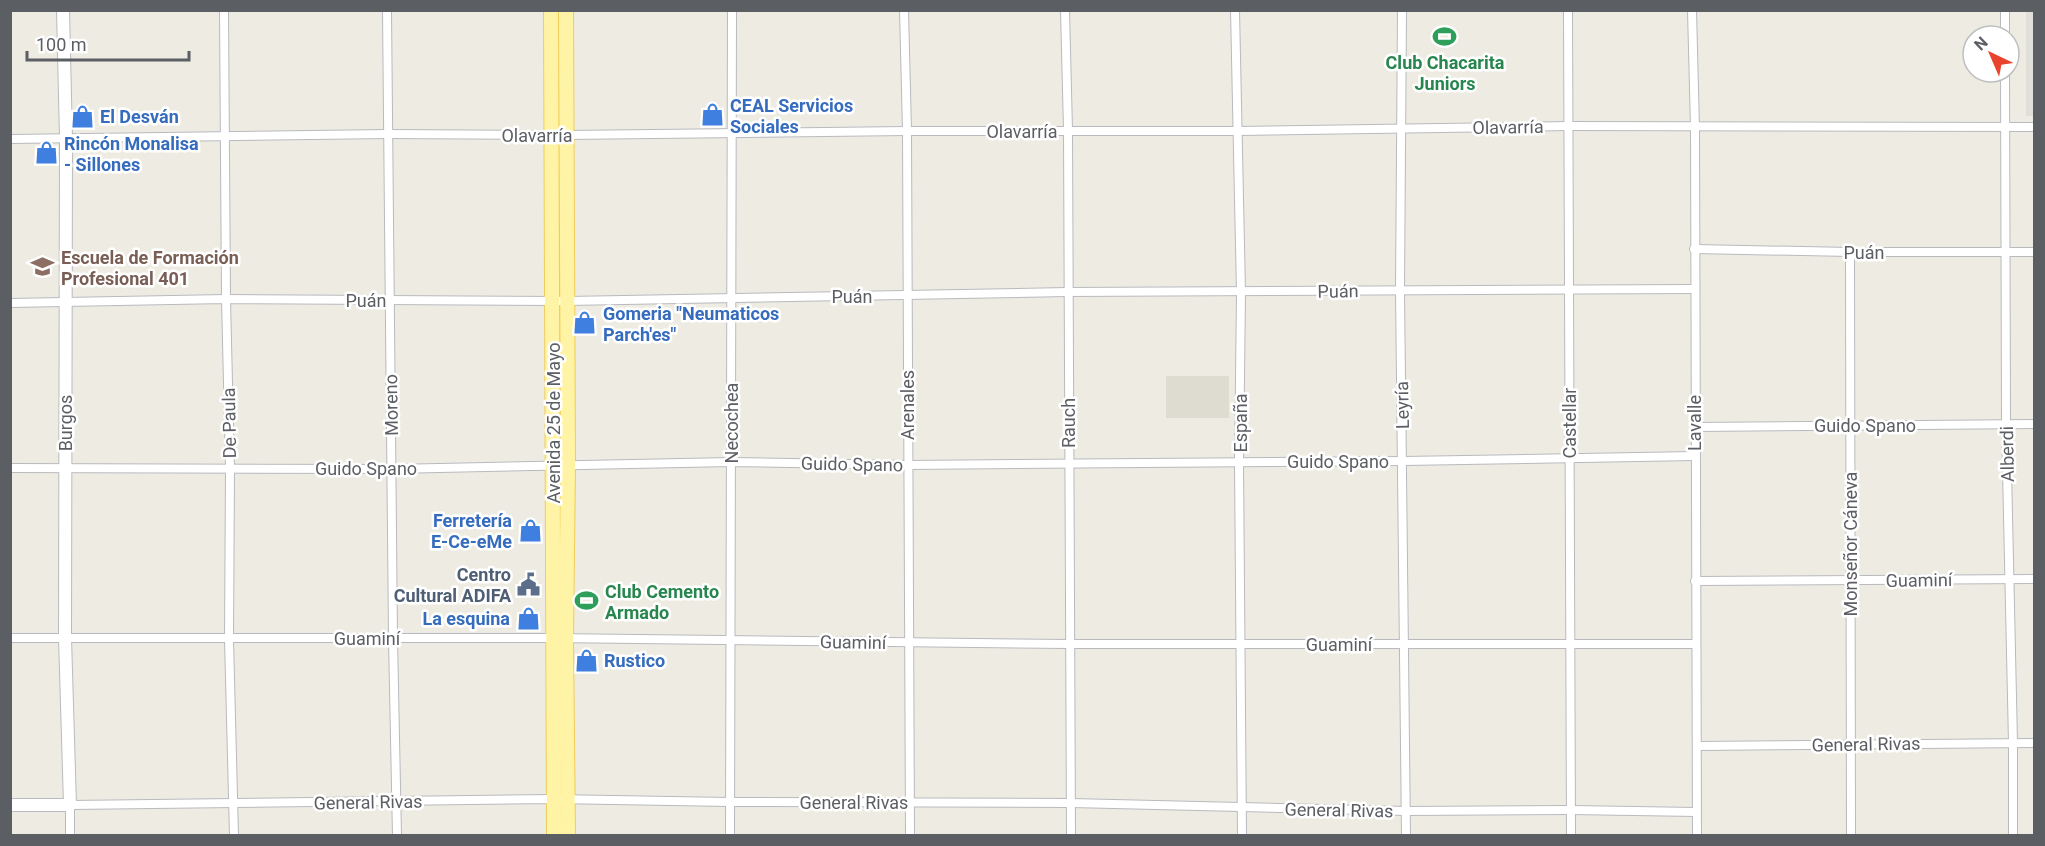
<svg xmlns="http://www.w3.org/2000/svg" width="2045" height="846" font-family="Roboto,sans-serif">
	<style>
		.industrial { fill: #e1dfda }
		.education { fill: #dedbd0 }
		.lines { fill: none; stroke-linecap: round; stroke-linejoin: round }
		.street-casing { stroke: #b8babf; stroke-width: 10 }
		.secondary-casing { stroke: #b8bbc1; stroke-width: 14 }
		.primary-casing { stroke: #f1cc58; stroke-width: 16 }
		.street { stroke: #fff; stroke-width: 8 }
		.secondary { stroke: #fff; stroke-width: 12 }
		.primary { stroke: #fff4a6; stroke-width: 14 }
		.labels { text-anchor: middle; dominant-baseline: central; stroke-width: 5; stroke-linejoin: round; paint-order: stroke }
		.leisure-label { font-size: 18px; font-weight: bold; fill: #27864d; stroke: #fff }
		.shop-label { font-size: 18px; font-weight: bold; fill: #366cbe; stroke: #fff; text-anchor: start }
		.street-label { font-size: 18px; fill: #5b5e63; stroke: #fff }
		.education-label { font-size: 18px; font-weight: bold; fill: #785e54; stroke: #fff; text-anchor: start }
		.service-label { font-size: 18px; font-weight: bold; fill: #4e5e75; stroke: #fff; text-anchor: end }
	</style>
	<rect width="100%" height="100%" fill="#eeece2"/>
	<rect class="industrial" x="2026" y="11" width="8" height="105"/>
	<rect class="education" x="1166" y="376" width="63" height="42"/>
	<g class="lines">
		<defs>
			<g id="street">
				<polyline points="224,10 226,299 230,468 229,639 234,836"/>
				<polyline points="387,10 393,638 397,836"/>
				<polyline points="904,10 907,131 910,836"/>
				<polyline points="1065,10 1068,130 1071,836"/>
				<polyline points="1235,10 1241,293 1239,462 1242,836"/>
				<polyline points="1402,10 1400,290 1406,836"/>
				<polyline points="1568,10 1571,836"/>
				<polyline points="1692,10 1695,128 1697,836"/>
				<polyline points="2005,36 2005,10"/>
				<polyline points="2005,72 2006,424 2013,743 2013,836"/>
				<polyline points="10,139 388,134 566,135 907,131 1237,131 1569,126 2034,127"/>
				<polyline points="1694,249 1850,252 2034,252"/>
				<polyline points="1850,252 1851,836"/>
				<polyline points="10,303 226,299 567,301 1067,292 1694,289"/>
				<polyline points="1695,427 2034,424"/>
				<polyline points="10,468 392,469 731,462 907,465 1403,461 1694,456"/>
				<polyline points="1695,581 2034,579"/>
				<polyline points="10,638 553,638 1069,644 1695,644"/>
				<polyline points="1697,746 2034,743"/>
				<polyline points="70,836 70,805 554,799 730,802 1071,803 1406,811 1571,810 1696,812"/>
				<polyline points="730,836 732,10"/>
			</g>
			<polyline id="secondary" points="10,805 70,805 65,638 66,139 63,10"/>
			<g id="primary">
				<polyline points="551,10 554,836"/>
				<polyline points="566,10 568,465 566,639 568,836"/>
			</g>
		</defs>
		<use href="#street" class="street-casing"/>
		<use href="#secondary" class="secondary-casing"/>
		<use href="#primary" class="primary-casing"/>
		<use href="#street" class="street"/>
		<use href="#secondary" class="secondary"/>
		<use href="#primary" class="primary"/>
	</g>
	<defs>
		<symbol id="stadium-bare" viewBox="-9 -9 18 18"><path d="M0-5a6.5 5 0 1 0 0 10a6.5 5 0 1 0 0-10ZM-3.5-1.8h7v3.6h-7Z" fill="#2e9e5b" stroke="#fff" stroke-width="2.5" paint-order="stroke"/></symbol>
		<symbol id="shop-bare" viewBox="-9 -9 18 18"><path d="M-5-2.5h2.3a2.7 3.5 0 0 1 5.4 0H5L5.5 6h-11ZM-1.5-2.5h3a1.5 2.3 0 0 0-3 0Z" fill="#3f7fe0" stroke="#fff" stroke-width="2.5" paint-order="stroke"/></symbol>
		<symbol id="school-bare" viewBox="-9 -9 18 18"><path d="M0-5L7-2L0 1L-7-2ZM-4 1L0 2.5L4 1V4Q0 6-4 4Z" fill="#8d6e63" stroke="#fff" stroke-width="2.5" paint-order="stroke"/></symbol>
		<symbol id="civic-bare" viewBox="-9 -9 18 18"><path d="M-.6-6.5H3V-4.5H.6V-3L4-1V1h2V6H-6V1h2V-1L-.6-3ZM-1.2 2.5V6h2.4V2.5Z" fill="#5c6f8a" stroke="#fff" stroke-width="2.5" paint-order="stroke"/></symbol>
	</defs>
	<g fill-rule="evenodd">
		<use href="#stadium-bare" x="1428" y="20" width="33" height="33"/>
		<use href="#shop-bare" x="696" y="98" width="33" height="33"/>
		<use href="#shop-bare" x="66" y="100" width="33" height="33"/>
		<use href="#shop-bare" x="30" y="136" width="33" height="33"/>
		<use href="#school-bare" x="26" y="250" width="33" height="33"/>
		<use href="#shop-bare" x="568" y="306" width="33" height="33"/>
		<use href="#shop-bare" x="514" y="514" width="33" height="33"/>
		<use href="#civic-bare" x="512" y="568" width="33" height="33"/>
		<use href="#stadium-bare" x="570" y="584" width="33" height="33"/>
		<use href="#shop-bare" x="512" y="602" width="33" height="33"/>
		<use href="#shop-bare" x="570" y="644" width="33" height="33"/>
	</g>
	<g class="labels">
		<g class="leisure-label">
			<text x="1445" y="62">Club Chacarita<tspan x="1445" dy="21">Juniors</tspan></text>
			<text x="605" y="591" text-anchor="start">Club Cemento<tspan x="605" dy="21">Armado</tspan></text>
		</g>
		<g class="shop-label">
			<text x="730" y="105">CEAL Servicios<tspan x="730" dy="21">Sociales</tspan></text>
			<text x="100" y="116">El Desván</text>
			<text x="64" y="143">Rincón Monalisa<tspan x="64" dy="21">- Sillones</tspan></text>
			<text x="603" y="313">Gomeria "Neumaticos<tspan x="603" dy="21">Parch'es"</tspan></text>
			<text x="512" y="520" text-anchor="end">Ferretería<tspan x="512" dy="21">E-Ce-eMe</tspan></text>
			<text x="510" y="618" text-anchor="end">La esquina</text>
			<text x="604" y="660">Rustico</text>
		</g>
		<g class="street-label">
			<text transform="translate(1508 127) rotate(-1)">Olavarría</text>
			<text x="1022" y="131">Olavarría</text>
			<text x="537" y="135">Olavarría</text>
			<text x="1864" y="252">Puán</text>
			<text transform="translate(1338 291) rotate(-1)">Puán</text>
			<text x="852" y="296">Puán</text>
			<text x="366" y="300">Puán</text>
			<text transform="translate(391 405) rotate(-91)">Moreno</text>
			<text transform="translate(907 405) rotate(-90)">Arenales</text>
			<text transform="translate(1402 405) rotate(-91)">Leyría</text>
			<text transform="translate(65 423) rotate(-90)">Burgos</text>
			<text transform="translate(229 423) rotate(-91)">De Paula</text>
			<text transform="translate(553 423) rotate(-90)">Avenida 25 de Mayo</text>
			<text transform="translate(731 423) rotate(-90)">Necochea</text>
			<text transform="translate(1068 423) rotate(-90)">Rauch</text>
			<text transform="translate(1240 423) rotate(-90)">España</text>
			<text transform="translate(1569 423) rotate(-90)">Castellar</text>
			<text transform="translate(1694 423) rotate(-90)">Lavalle</text>
			<text x="1865" y="425">Guido Spano</text>
			<text transform="translate(2007 454) rotate(-91)">Alberdi</text>
			<text x="1338" y="461">Guido Spano</text>
			<text transform="translate(852 464) rotate(1)">Guido Spano</text>
			<text x="366" y="468">Guido Spano</text>
			<text transform="translate(1850 544) rotate(-90)">Monseñor Cáneva</text>
			<text transform="translate(1919 580) rotate(-1)">Guaminí</text>
			<text x="367" y="638">Guaminí</text>
			<text transform="translate(853 642) rotate(1)">Guaminí</text>
			<text x="1339" y="644">Guaminí</text>
			<text transform="translate(1866 744) rotate(-1)">General Rivas</text>
			<text transform="translate(368 802) rotate(-1)">General Rivas</text>
			<text x="854" y="802">General Rivas</text>
			<text transform="translate(1339 810) rotate(1)">General Rivas</text>
		</g>
		<g class="education-label">
			<text x="61" y="257">Escuela de Formación<tspan x="61" dy="21">Profesional 401</tspan></text>
		</g>
		<g class="service-label">
			<text x="511" y="574">Centro<tspan x="511" dy="21">Cultural ADIFA</tspan></text>
		</g>
	</g>
	<rect width="2045" height="846" fill="none" stroke="#5b5e63" stroke-width="24"/>
	<g transform="translate(1991 54) rotate(316)"><circle r="28" fill="#ffffff" stroke="#bdbfc1" stroke-width="1.5"/>
	<path d="M0-4.5L10 22L0 15L-10 22Z" fill="#e9422d"/>
	<text y="-9" font-size="16" font-weight="bold" text-anchor="middle" fill="#5b5e63">N</text>
	</g>
	<path d="M27 51v9h162v-9" fill="none" stroke="#5b5e63" stroke-width="3"/>
	<text x="36" y="51" font-size="18" fill="#5b5e63" stroke="#ffffff" stroke-width="4.5" paint-order="stroke">100 m</text>
</svg>
